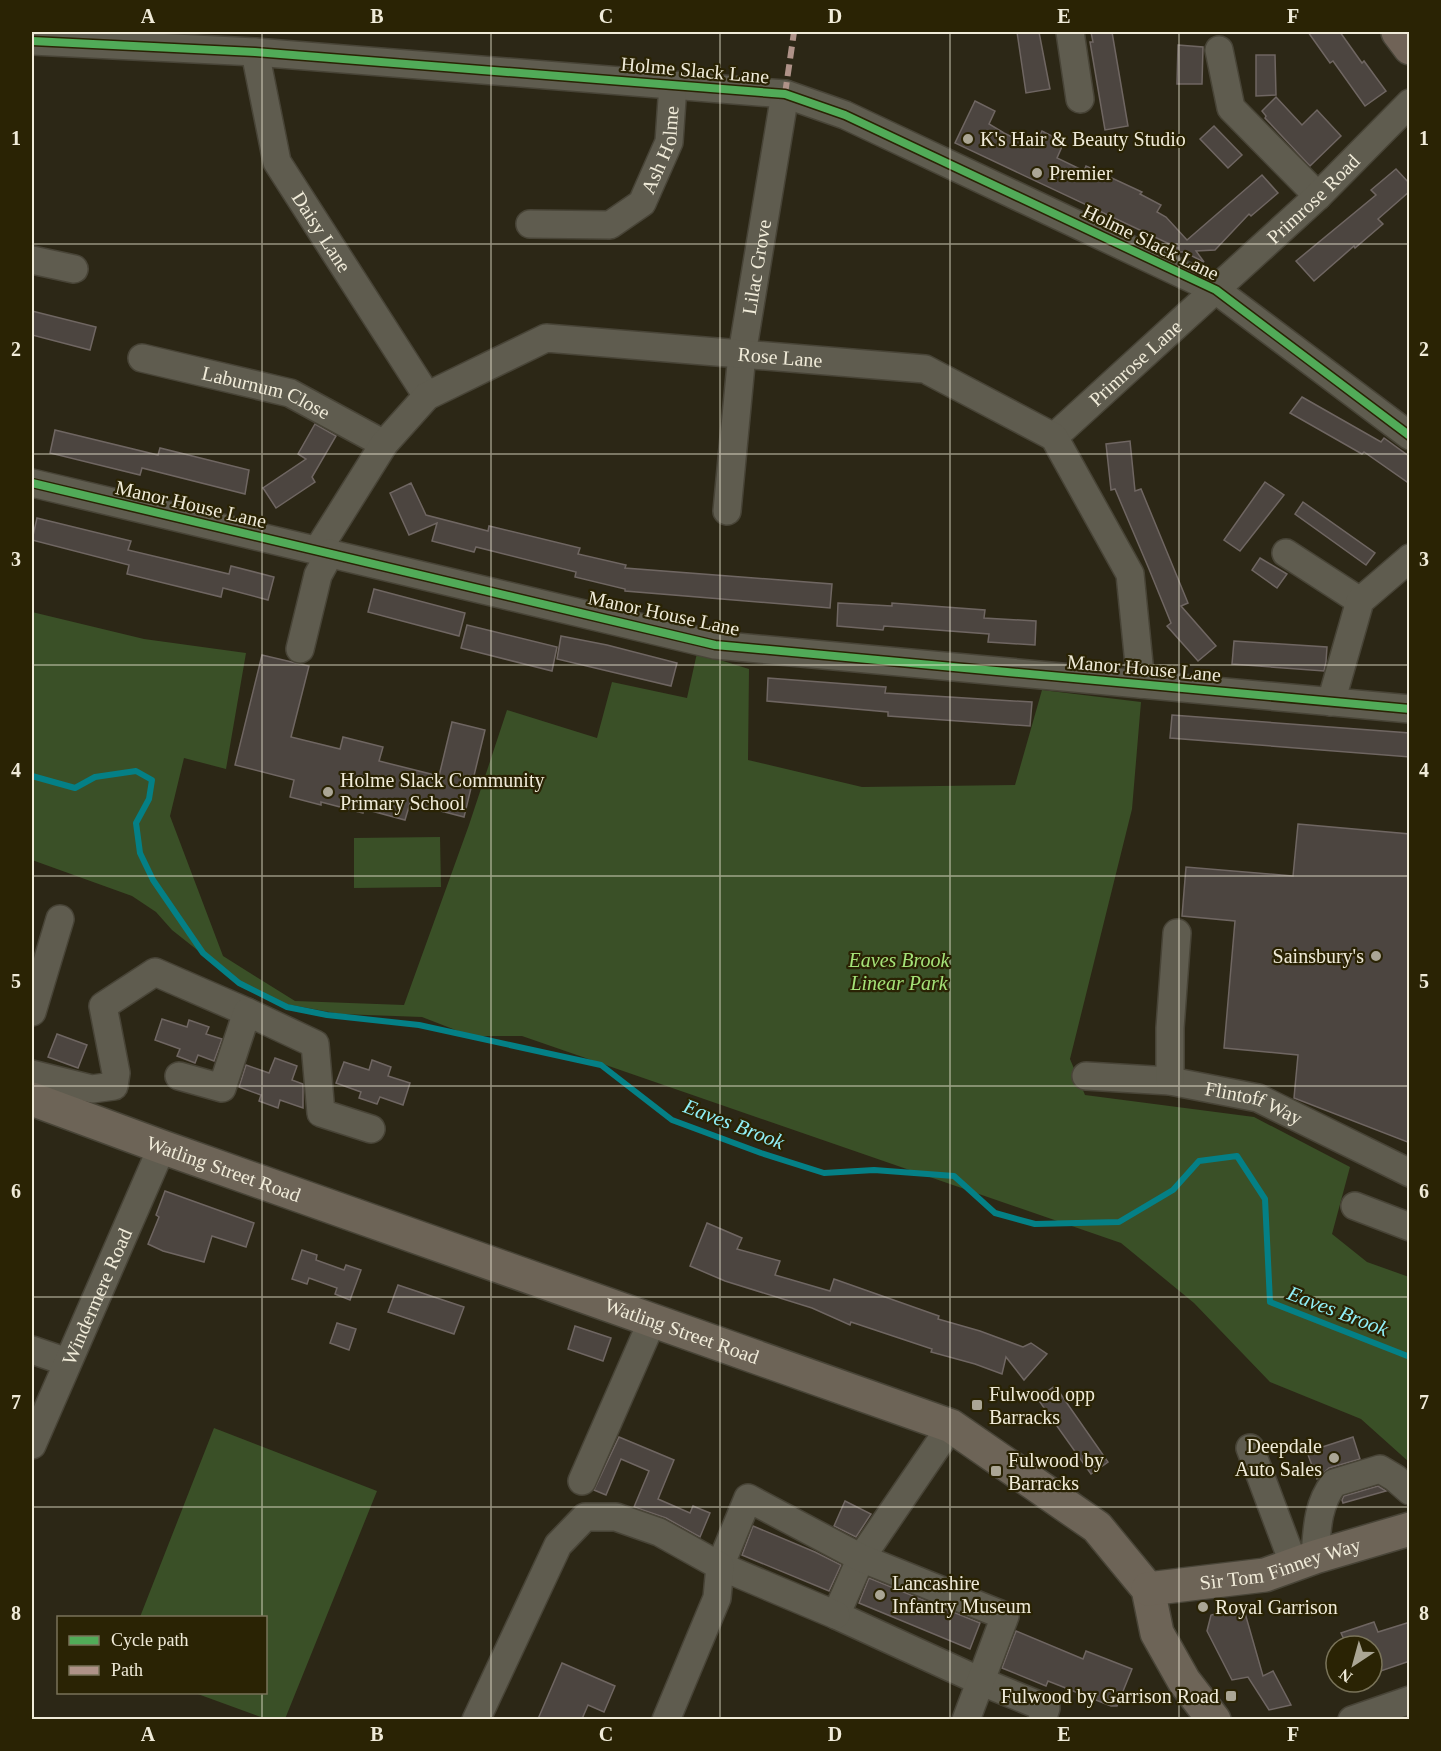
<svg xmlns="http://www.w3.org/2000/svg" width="1441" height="1751" font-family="Georgia,serif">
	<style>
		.green { fill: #3a5027 }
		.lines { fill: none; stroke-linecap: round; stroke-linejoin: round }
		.stream { stroke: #048086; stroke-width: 6 }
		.building { fill: #4c4540; stroke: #6f6662; stroke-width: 1.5 }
		.minor-casing { stroke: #484437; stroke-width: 30 }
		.major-casing { stroke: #484437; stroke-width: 36 }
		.highway-casing { stroke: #484437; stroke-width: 36 }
		.minor { stroke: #5f5c4f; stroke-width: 27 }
		.major { stroke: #6d6457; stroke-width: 33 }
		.highway { stroke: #706357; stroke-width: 33 }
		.quiet { stroke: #af9288; stroke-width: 6; stroke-dasharray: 12 6; stroke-linecap: butt }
		.cycleway-casing { stroke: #2a2304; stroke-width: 11 }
		.cycleway { stroke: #51ab58; stroke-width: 8 }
		.grid { fill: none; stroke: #f0ebd9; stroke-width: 1.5; stroke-opacity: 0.55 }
		.poi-dot { fill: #aba695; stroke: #2a2304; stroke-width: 2 }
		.labels { text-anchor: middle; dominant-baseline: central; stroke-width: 4.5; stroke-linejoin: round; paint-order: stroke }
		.street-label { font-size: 20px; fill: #f0ebd9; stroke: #2a2304 }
		.poi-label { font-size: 20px; fill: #f0ebd9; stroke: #2a2304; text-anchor: start }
		.park-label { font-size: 20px; font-style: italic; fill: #a5e378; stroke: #2a2304 }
		.water-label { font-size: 21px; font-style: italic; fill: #90eff7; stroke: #2a2304 }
		.neatline { fill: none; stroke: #f0ebd9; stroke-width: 2 }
		.grid-label { font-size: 20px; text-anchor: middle; font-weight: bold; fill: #f0ebd9 }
	</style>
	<rect width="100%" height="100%" fill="#2c2716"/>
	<g class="green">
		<polygon points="32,612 144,639 246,653 226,769 184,758 170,816 223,956 295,1001 404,1005 469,825 507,710 597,738 612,682 687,698 697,653 749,669 748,760 862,787 1015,785 1042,690 1141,702 1132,809 1070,1059 1085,1095 1254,1117 1350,1167 1332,1234 1367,1262 1409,1277 1409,1462 1361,1419 1270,1382 1194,1303 1121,1243 522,1036 471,1036 422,1017 340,1014 281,1003 239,983 172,930 156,912 132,896 32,860"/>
		<polygon points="440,837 441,887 354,888 354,838"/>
		<polygon points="214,1428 377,1491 285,1719 266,1719 195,1693 266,1692 266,1618 140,1617"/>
	</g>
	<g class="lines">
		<polyline class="stream" points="32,776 75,788 95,777 136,771 152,780 149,799 136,823 140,853 153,880 203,953 239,983 287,1007 327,1015 419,1025 601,1065 672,1120 761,1153 824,1173 874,1170 954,1176 995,1213 1035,1224 1119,1222 1173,1190 1199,1161 1237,1156 1265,1199 1270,1302 1410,1357"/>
	</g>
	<g class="building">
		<polygon points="1017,32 1039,32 1050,89 1026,93"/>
		<polygon points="1091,32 1112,32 1128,126 1105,130 1090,42 1093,42"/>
		<polygon points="1308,32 1340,32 1362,63 1364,61 1386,91 1365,106 1333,61 1330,63"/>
		<polygon points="1178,45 1203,47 1202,84 1177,84"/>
		<polygon points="1256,55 1275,55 1276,95 1256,96"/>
		<polygon points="1276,97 1302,125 1317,110 1341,136 1310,166 1265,118 1266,116 1262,111"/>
		<polygon points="975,101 995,111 989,124 1004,133 1034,148 1042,131 1064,142 1057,158 1084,171 1086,166 1142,192 1140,194 1161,205 1157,212 1166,217 1187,240 1262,175 1278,193 1251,216 1249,214 1215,250 1196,251 1204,262 1184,252 1173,252 1178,248 955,143"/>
		<polygon points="1214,126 1242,155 1228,168 1200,139"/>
		<polygon points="1396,169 1410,184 1410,191 1378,219 1383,224 1355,248 1354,246 1314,281 1296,261 1376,195 1371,190"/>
		<polygon points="32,311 96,327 90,350 32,335"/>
		<polygon points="1302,397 1381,442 1384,438 1410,457 1410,484 1364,452 1362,454 1290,413"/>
		<polygon points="315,424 336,436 312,477 315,482 276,508 263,488 306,459 298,454"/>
		<polygon points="55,430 158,455 160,448 249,470 245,494 142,468 140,475 50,453"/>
		<polygon points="1130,441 1135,491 1141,489 1188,603 1181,606 1216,646 1198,661 1167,626 1171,623 1149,569 1115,489 1111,490 1106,444"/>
		<polygon points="1265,482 1284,495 1240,551 1224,540"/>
		<polygon points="411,483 426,515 488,531 489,526 580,548 578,554 626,565 625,568 832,584 830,608 625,591 625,589 575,577 576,572 476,547 474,552 432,541 437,523 409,535 390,493"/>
		<polygon points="1303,502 1375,553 1366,565 1295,514"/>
		<polygon points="37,518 131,541 128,550 229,574 231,566 274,577 268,600 223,588 221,597 127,574 129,565 32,540"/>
		<polygon points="1260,558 1287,574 1277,588 1252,570"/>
		<polygon points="374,589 465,613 459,636 368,612"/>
		<polygon points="838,603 892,606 892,603 985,610 984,618 1036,621 1035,645 988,642 989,634 884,626 883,630 837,626"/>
		<polygon points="467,625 557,647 552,671 461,648"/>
		<polygon points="561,636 607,645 677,663 671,686 557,659"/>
		<polygon points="1234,641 1327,647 1326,662 1324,671 1232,664"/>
		<polygon points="262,655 309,666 291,737 340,749 343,737 383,747 379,761 439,776 452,722 485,730 464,817 410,803 405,820 364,809 363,813 321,802 321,805 290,797 294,780 235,765"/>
		<polygon points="768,678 886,687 885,693 1032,702 1030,726 888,716 888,712 767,701"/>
		<polygon points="1172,715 1410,733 1410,757 1170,738"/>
		<polygon points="1298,824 1410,834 1410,1143 1294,1098 1298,1055 1224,1048 1235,921 1182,916 1186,867 1293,876"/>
		<polygon points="162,1019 187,1027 189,1020 209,1027 206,1034 222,1039 214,1061 198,1055 195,1063 177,1056 180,1049 155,1040"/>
		<polygon points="57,1034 87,1045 78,1068 48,1057"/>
		<polygon points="275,1058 297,1066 292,1080 303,1084 303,1108 280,1100 278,1108 259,1101 261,1095 239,1087 246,1065 269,1073"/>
		<polygon points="372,1060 391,1067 388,1076 410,1083 403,1105 380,1097 377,1104 359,1098 361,1092 336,1083 344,1062 369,1070"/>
		<polygon points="165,1191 254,1223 246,1247 212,1236 204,1262 163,1251 148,1244 159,1217 156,1215"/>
		<polygon points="707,1223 742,1238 737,1249 780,1261 775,1275 830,1291 834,1279 939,1316 938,1319 980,1331 1023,1347 1031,1343 1047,1354 1024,1380 1006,1357 1002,1374 975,1364 931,1352 932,1349 851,1322 850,1325 812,1308 725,1281 690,1266"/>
		<polygon points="302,1250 317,1255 316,1260 344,1270 346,1265 361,1270 350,1300 335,1294 337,1288 309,1278 307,1284 292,1279"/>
		<polygon points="398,1285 464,1307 454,1334 388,1312"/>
		<polygon points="337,1323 356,1329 349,1350 330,1343"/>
		<polygon points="575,1326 611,1338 603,1361 568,1349"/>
		<polygon points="1055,1386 1108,1462 1091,1474 1037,1398"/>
		<polygon points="619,1437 674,1460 658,1499 690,1513 693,1506 710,1513 700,1537 666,1518 634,1507 649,1471 621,1459 606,1495 594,1490"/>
		<polygon points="1353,1437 1360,1459 1329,1468 1317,1479 1307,1452"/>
		<polygon points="1378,1486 1386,1491 1343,1503 1342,1500 1344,1496"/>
		<polygon points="845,1501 871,1514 856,1537 834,1526"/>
		<polygon points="753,1526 815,1552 841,1565 829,1591 742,1555"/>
		<polygon points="869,1578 980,1623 970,1649 859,1603"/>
		<polygon points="1238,1608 1245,1613 1263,1676 1273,1671 1291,1705 1269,1710 1248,1677 1232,1680 1207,1631 1211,1615"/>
		<polygon points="1374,1622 1378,1632 1410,1622 1410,1661 1372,1674 1372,1646 1347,1646 1341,1633"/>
		<polygon points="1016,1631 1083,1659 1086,1651 1132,1669 1117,1706 1111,1706 1048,1681 1046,1686 1002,1668"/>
		<polygon points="562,1663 615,1686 604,1712 588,1705 582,1719 538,1719"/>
	</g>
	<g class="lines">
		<defs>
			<g id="minor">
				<polyline points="1070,32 1080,99"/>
				<polyline points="32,41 255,52 785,94 845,115 1216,290 1410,436"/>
				<polyline points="1219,50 1231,108 1318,196"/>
				<path id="s1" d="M255 52 277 162 427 396"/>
				<path id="s2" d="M530 224 610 225 642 203 669 142 673 85"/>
				<polyline points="32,260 74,269"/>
				<path id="s3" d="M142 358 290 393 384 444"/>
				<path id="s4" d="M1054 437 1318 196 1410 103"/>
				<polyline points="32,483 715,645 1410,709"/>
				<path id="s5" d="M727 511 742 354 785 94"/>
				<path id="s6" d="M317 551 384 444 427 396 546 338 925 369 1054 437 1130 574 1141 684"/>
				<polyline points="1286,553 1360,601"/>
				<polyline points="300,649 318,575 330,553"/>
				<polyline points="1331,702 1360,601 1410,558"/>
				<polyline points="32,1012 60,919"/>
				<polyline points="32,1074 92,1089 114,1086 116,1073 103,1006 155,972 247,1012"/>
				<polyline points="179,1076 222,1088 247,1012 315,1044 321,1113 371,1129"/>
				<path id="s7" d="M1086 1076 1170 1081 1258 1098 1410 1173"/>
				<polyline points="1170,1081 1170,1028 1177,933"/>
				<polyline points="1355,1206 1410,1227"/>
				<polyline points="32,1350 67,1362"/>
				<polyline points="951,1426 861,1558 836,1615 980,1681 1046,1708 1042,1720"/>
				<path id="s8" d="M32 1445 162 1147"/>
				<polyline points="1250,1448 1294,1565"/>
				<polyline points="582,1481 653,1319"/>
				<path d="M1315 1557C1317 1530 1317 1505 1334 1483L1380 1469 1395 1478 1410 1491"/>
				<polyline points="836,1615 720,1566 748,1498 861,1558 1005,1616 966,1720"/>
				<polyline points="476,1720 558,1545 585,1517 616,1517 659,1532 720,1566 717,1598 666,1720"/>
				<polyline points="1352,1720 1410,1700"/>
			</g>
			<g id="major">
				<path id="s9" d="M32 1099 162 1147 951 1426 1097 1527 1148 1589 1157 1633 1184 1681 1214 1720"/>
				<path id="s10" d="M1148 1589 1265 1575 1315 1557 1410 1529"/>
			</g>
			<polyline id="highway" points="1398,32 1410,48"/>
		</defs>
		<use href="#minor" class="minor-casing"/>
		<use href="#major" class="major-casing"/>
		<use href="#highway" class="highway-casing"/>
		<use href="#minor" class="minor"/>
		<use href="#major" class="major"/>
		<use href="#highway" class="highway"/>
		<polyline class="quiet" points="785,94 794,32"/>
		<defs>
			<g id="cycleway">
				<polyline points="32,41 255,52 785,94 845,115 1216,290 1410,436"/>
				<polyline points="32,483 715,645 1410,709"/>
			</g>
		</defs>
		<use href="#cycleway" class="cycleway-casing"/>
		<use href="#cycleway" class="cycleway"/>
	</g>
	<path class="grid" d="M262 32V1618M491 32V1720M720 32V1720M950 32V1720M1179 32V1720M32 244H1410M32 454H1410M32 665H1410M32 876H1410M32 1086H1410M32 1297H1410M32 1507H1410M262 1692V1720"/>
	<g class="poi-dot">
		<circle cx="968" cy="139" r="6"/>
		<circle cx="1037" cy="173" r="6"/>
		<circle cx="328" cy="792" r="6"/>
		<circle cx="1376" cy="956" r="6"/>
		<rect x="971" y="1399" width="12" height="12" rx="3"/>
		<circle cx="1334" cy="1458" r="6"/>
		<rect x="990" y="1465" width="12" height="12" rx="3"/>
		<circle cx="880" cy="1595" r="6"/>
		<circle cx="1203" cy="1607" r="6"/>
		<rect x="1225" y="1690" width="12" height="12" rx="3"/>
	</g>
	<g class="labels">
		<g class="street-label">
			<text transform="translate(695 70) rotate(5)">Holme Slack Lane</text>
			<text stroke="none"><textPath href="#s2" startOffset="176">Ash Holme</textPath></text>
			<text stroke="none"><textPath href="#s4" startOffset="352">Primrose Road</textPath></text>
			<text stroke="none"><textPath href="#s1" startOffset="195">Daisy Lane</textPath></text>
			<text transform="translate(1151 242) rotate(26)">Holme Slack Lane</text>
			<text stroke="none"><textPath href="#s5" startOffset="246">Lilac Grove</textPath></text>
			<text stroke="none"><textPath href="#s6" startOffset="558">Rose Lane</textPath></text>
			<text stroke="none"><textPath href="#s4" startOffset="110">Primrose Lane</textPath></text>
			<text stroke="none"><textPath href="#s3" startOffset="129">Laburnum Close</textPath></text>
			<text transform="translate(191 504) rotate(13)">Manor House Lane</text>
			<text transform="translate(664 613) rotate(12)">Manor House Lane</text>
			<text transform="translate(1144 668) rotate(5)">Manor House Lane</text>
			<text stroke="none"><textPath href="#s7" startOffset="171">Flintoff Way</textPath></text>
			<text stroke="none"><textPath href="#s9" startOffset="204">Watling Street Road</textPath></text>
			<text stroke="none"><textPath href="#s8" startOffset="162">Windermere Road</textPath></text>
			<text stroke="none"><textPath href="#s9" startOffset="690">Watling Street Road</textPath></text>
			<text stroke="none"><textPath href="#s10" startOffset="135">Sir Tom Finney Way</textPath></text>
		</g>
		<g class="poi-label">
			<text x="980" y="139">K's Hair &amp; Beauty Studio</text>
			<text x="1049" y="173">Premier</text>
			<text x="340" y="780">Holme Slack Community<tspan x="340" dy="23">Primary School</tspan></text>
			<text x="1364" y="956" text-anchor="end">Sainsbury's</text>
			<text x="989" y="1394">Fulwood opp<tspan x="989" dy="23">Barracks</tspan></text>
			<text x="1322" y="1446" text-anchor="end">Deepdale<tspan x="1322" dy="23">Auto Sales</tspan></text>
			<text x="1008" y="1460">Fulwood by<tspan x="1008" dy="23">Barracks</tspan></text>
			<text x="892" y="1583">Lancashire<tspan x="892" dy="23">Infantry Museum</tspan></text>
			<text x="1215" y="1607">Royal Garrison</text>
			<text x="1219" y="1696" text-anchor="end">Fulwood by Garrison Road</text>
		</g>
		<g class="park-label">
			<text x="899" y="960">Eaves Brook<tspan x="899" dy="23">Linear Park</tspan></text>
		</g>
		<g class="water-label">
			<text transform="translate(734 1124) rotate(21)">Eaves Brook</text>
			<text transform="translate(1338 1311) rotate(21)">Eaves Brook</text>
		</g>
	</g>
	<rect width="1441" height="1751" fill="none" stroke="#2a2304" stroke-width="66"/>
	<rect x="57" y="1616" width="210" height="78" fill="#2a2304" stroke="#797359" stroke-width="1.5"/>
	<rect x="69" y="1636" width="30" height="9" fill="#51ab58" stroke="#797359" stroke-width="1.5"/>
	<text x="111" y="1646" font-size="18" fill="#f0ebd9">Cycle path</text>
	<rect x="69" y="1666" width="30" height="9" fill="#af9288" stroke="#797359" stroke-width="1.5"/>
	<text x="111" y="1676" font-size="18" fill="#f0ebd9">Path</text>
	<g transform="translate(1354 1664) rotate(216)"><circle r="28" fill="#2a2304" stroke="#797359" stroke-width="1.5"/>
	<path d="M0-4.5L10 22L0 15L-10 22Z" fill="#aba695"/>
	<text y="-9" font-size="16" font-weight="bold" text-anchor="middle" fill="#f0ebd9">N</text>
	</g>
	<rect x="33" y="33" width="1375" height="1685" class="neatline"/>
	<g class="grid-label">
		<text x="148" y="23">A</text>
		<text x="377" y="23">B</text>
		<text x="606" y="23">C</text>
		<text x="835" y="23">D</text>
		<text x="1064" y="23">E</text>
		<text x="1293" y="23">F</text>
		<text x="16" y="145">1</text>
		<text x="1424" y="145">1</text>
		<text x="16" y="356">2</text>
		<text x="1424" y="356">2</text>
		<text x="16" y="566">3</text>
		<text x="1424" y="566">3</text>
		<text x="16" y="777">4</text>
		<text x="1424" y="777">4</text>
		<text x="16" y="988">5</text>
		<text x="1424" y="988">5</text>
		<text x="16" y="1198">6</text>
		<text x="1424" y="1198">6</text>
		<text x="16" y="1409">7</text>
		<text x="1424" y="1409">7</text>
		<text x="16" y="1620">8</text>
		<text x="1424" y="1620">8</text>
		<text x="148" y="1741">A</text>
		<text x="377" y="1741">B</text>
		<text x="606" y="1741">C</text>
		<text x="835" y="1741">D</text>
		<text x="1064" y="1741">E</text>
		<text x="1293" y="1741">F</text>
	</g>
</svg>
